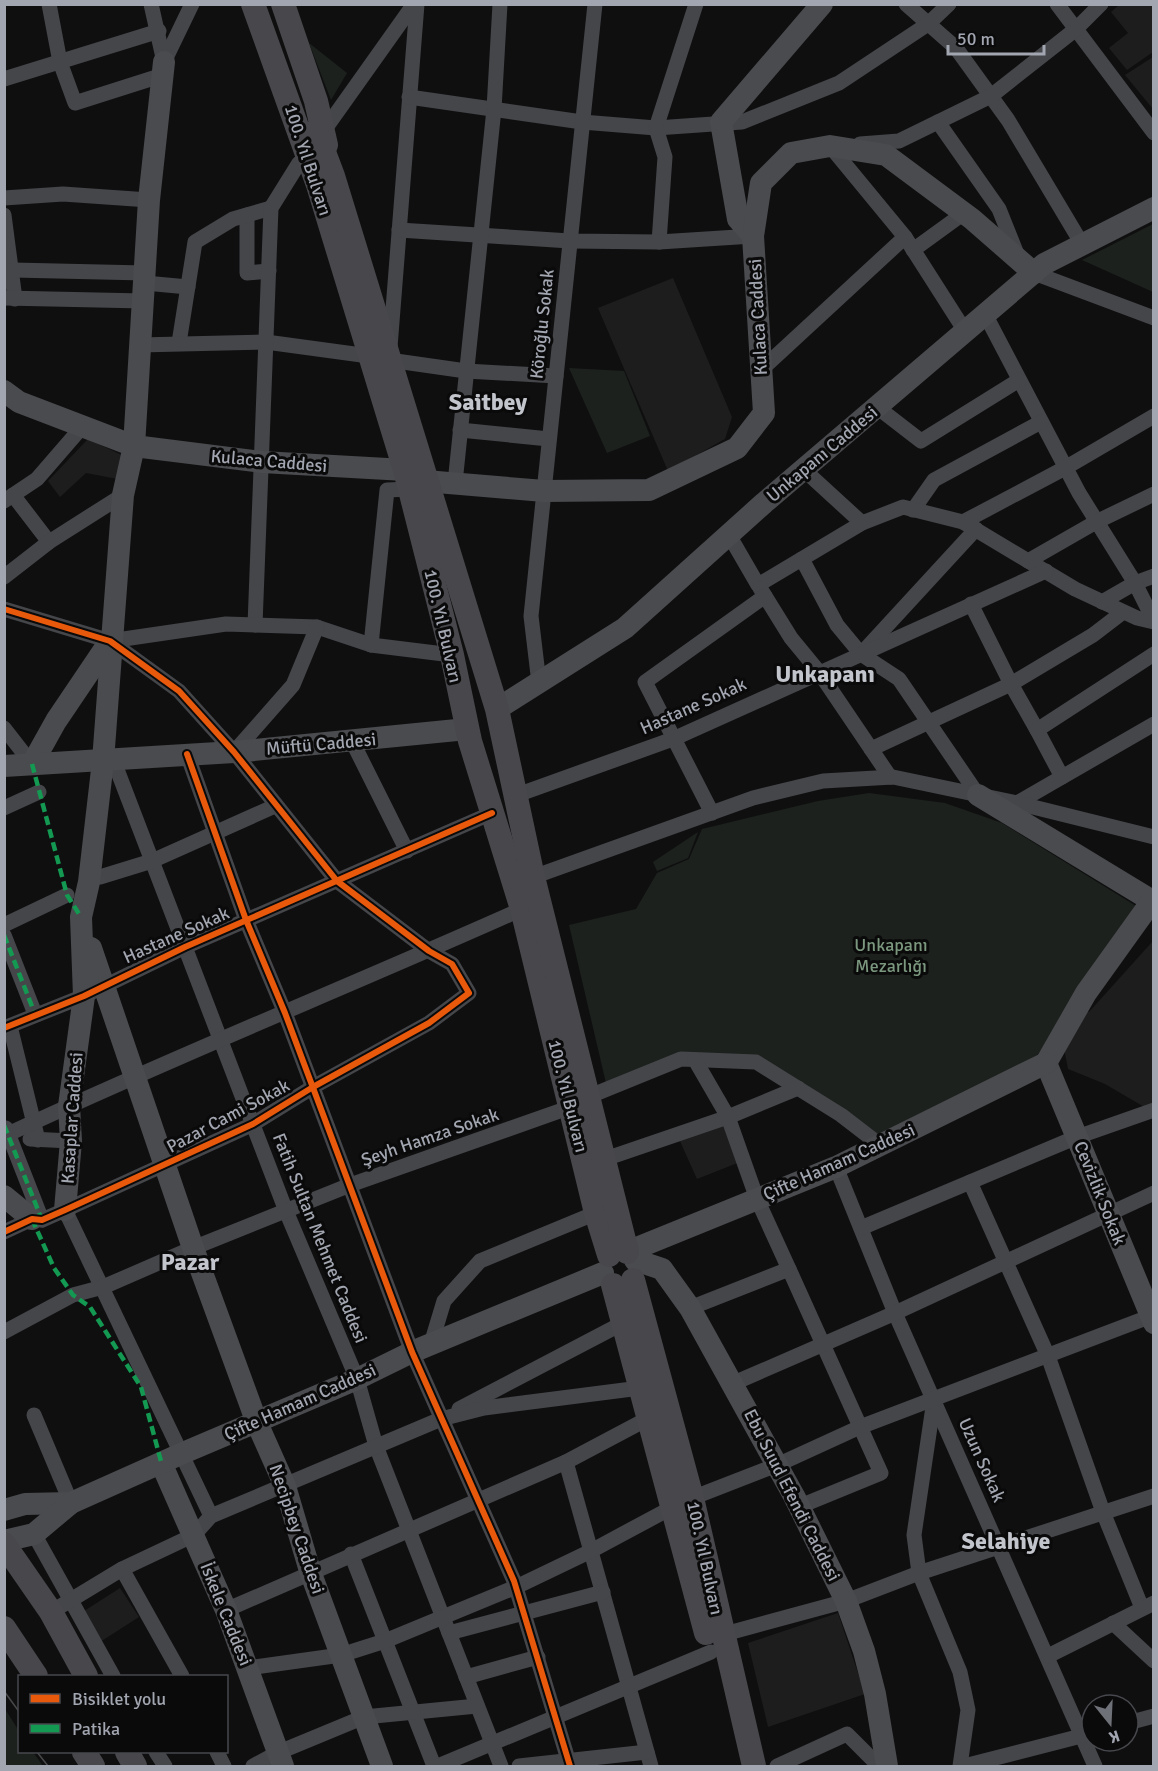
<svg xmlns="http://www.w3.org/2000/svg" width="1158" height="1771" font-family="Signika,sans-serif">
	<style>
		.built { fill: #1d1d1e }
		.green { fill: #1c211d }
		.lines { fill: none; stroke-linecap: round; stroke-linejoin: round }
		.street { stroke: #45464a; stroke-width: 15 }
		.secondary { stroke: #4a4b4e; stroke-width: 22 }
		.primary { stroke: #48484c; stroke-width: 24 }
		.tram { stroke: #48484b; stroke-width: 1.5 }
		.quiet { stroke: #139951; stroke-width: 4.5; stroke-dasharray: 9 4.5; stroke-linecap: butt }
		.cycleway-casing { stroke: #0b0a0b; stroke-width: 10 }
		.cycleway { stroke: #e8590c; stroke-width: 6 }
		.labels { text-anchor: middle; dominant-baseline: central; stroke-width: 6; stroke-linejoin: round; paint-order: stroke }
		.street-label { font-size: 18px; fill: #a2a6b0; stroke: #0b0a0b }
		.park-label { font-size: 18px; fill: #7b987f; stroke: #0b0a0b }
		.district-label { font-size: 24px; font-weight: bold; fill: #c3c5cc; stroke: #0b0a0b }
	</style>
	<rect width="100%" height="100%" fill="#0f0f10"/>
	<g class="built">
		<polygon points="1119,5 1153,5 1153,52 1127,70 1109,48 1128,33 1111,12"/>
		<polygon points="1153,57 1153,109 1125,75"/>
		<polygon points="673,278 732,417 725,439 668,471 598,308"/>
		<polygon points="88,439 126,457 123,480 86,473 60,497 48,481"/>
		<polygon points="1153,941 1154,1098 1152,1106 1146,1108 1105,1084 1068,1069 1064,1048 1084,1010 1089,1012"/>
		<polygon points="724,1123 740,1162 697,1179 679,1139"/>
		<polygon points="120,1588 139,1617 100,1642 81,1613"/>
		<polygon points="838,1613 865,1694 768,1727 748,1643"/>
	</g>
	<g class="green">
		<polygon points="309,43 347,73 331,100"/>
		<polygon points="1153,224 1153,292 1082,260"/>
		<polygon points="569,368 624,371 650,436 607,453"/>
		<polygon points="869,793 945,803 1002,823 1141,909 1036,1057 880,1140 757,1056 680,1055 606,1083 569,925 636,909 657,873 689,859 702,829 818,801"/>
		<polygon points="698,832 688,858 657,871 653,862"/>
		<polygon points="5,1709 19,1731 20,1752 33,1752 43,1766 5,1766"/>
	</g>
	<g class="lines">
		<g class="street">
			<polyline points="49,4 60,62 75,103 163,75"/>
			<polyline points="151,4 164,62"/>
			<polyline points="417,4 389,360 466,371 556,376"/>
			<polyline points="906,4 956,48 1008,120 1082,244"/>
			<polyline points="1057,4 1154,133"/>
			<polyline points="164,62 192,4"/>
			<polyline points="4,79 159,31"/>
			<polyline points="409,97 582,122 656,128 742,122 839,83 928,24 949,4"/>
			<polyline points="938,122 999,209 1017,254"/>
			<polyline points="656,128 696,4"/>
			<polyline points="656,128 665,157 659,242"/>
			<polyline points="323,132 414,4"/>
			<polyline points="860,144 899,141 991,96 1076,29 1101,4"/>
			<polyline points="830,146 905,237"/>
			<polyline points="4,198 63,194 149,200"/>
			<polyline points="4,215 15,299"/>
			<polyline points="247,215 247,273 269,271"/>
			<polyline points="399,230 570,241 659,242 753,236"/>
			<polyline points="913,250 964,213"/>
			<polyline points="13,270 145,273"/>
			<polyline points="1034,273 1154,318"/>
			<polyline points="145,283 188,287"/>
			<polyline points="4,298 144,301"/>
			<polyline points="985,314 1079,493 1135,583 1154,576"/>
			<polyline points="179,343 195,242 233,219 271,208"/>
			<polyline points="139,345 266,342 369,356"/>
			<polyline points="761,370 905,237 965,331"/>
			<polyline points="877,407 921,441 1019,380"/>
			<polyline points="460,430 549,439"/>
			<polyline points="803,469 862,523"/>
			<polyline points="455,483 494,109 500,4"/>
			<polyline points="13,495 49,542"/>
			<polyline points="4,501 37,479 82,427"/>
			<polyline points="913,510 934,480 1041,422"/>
			<polyline points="963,522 1065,468 1154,416"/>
			<polyline points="729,535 758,585 862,523 903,507 963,522 1075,589 1137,618 1154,622"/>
			<polyline points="802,559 837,625 861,654 976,529"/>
			<polyline points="1028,561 1096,522 1154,494"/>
			<polyline points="4,577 49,542 123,495"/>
			<polyline points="760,588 791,638 819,672 890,777"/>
			<polyline points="1102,602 1135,583 1154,621"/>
			<polyline points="4,609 110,641 179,691 234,752 337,881 429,951 452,964 469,993 429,1023 313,1087 253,1124 65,1210 42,1220 32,1219 4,1232"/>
			<polyline points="255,625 271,208 299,163"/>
			<polyline points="110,641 226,624 317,627 371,645 452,655"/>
			<polyline points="371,645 387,490 409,489"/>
			<polyline points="861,654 899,679 978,795"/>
			<polyline points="539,683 531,616 595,4"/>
			<polyline points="4,728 32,764"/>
			<polyline points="1037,730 1011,684 1093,635 1123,612"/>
			<polyline points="352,741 407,851"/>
			<polyline points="871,749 1011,684 971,604"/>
			<polyline points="234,752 293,685 317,627"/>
			<polyline points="187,754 246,920 285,1013 412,1352 514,1581 570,1766"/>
			<polyline points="113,759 286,1211 357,1379 376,1446 501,1766"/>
			<polyline points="1062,777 1037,730 1154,654"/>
			<polyline points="517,795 673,739 1046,571"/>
			<polyline points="1017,803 1154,724"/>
			<polyline points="4,808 39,792"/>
			<polyline points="712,813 645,682 765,596"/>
			<polyline points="100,877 152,861 275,806"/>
			<polyline points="533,877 753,798 823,781 893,777 1017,803 1154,837"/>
			<polyline points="4,925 67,895"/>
			<polyline points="4,935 35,1014"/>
			<polyline points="10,1026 38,1140"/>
			<polyline points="4,1028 84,996 185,947 492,813"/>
			<polyline points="590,1096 681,1059 756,1062 841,1115 880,1145"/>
			<polyline points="6,1128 42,1220"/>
			<path d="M4 1136C175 1056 350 986 522 909"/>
			<polyline points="30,1139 71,1141"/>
			<polyline points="605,1159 728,1117 798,1088"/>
			<polyline points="836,1167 895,1313 1095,1766"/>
			<polyline points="970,1182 1048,1356 1103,1512 1142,1608"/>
			<polyline points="65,1210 211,1516"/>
			<polyline points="861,1228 1077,1137 1154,1110"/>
			<polyline points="789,1269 881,1473 798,1507"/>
			<polyline points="690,1308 789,1269 757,1199 728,1117 695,1060"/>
			<polyline points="4,1332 73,1295 103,1287 193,1248 350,1185 571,1107"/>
			<polyline points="431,1344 444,1301 480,1261 596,1213"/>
			<polyline points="734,1383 895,1313 1154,1193"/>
			<polyline points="934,1400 914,1535 919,1573 960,1672 968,1710 960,1766"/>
			<polyline points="459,1409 625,1322"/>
			<polyline points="34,1415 71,1503"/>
			<polyline points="566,1462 649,1418"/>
			<polyline points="692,1498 777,1465 860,1427 1154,1315"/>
			<polyline points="34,1534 113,1676"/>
			<polyline points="351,1554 434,1766"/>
			<polyline points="122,1569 182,1676"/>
			<polyline points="226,1610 566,1462 651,1766"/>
			<polyline points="51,1612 122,1569 194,1535 211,1516 441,1419 484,1408 640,1388"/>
			<polyline points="1113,1623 1154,1661"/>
			<polyline points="449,1633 603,1592"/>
			<polyline points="721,1635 846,1601 919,1573 1154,1496"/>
			<polyline points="1048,1656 1154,1603"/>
			<polyline points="248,1668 341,1655 385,1641 516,1587 591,1551 671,1508"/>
			<polyline points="466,1677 538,1657"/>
			<polyline points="1128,1723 1154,1716"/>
			<polyline points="156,1752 165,1766"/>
			<polyline points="217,1752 224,1766"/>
			<polyline points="253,1766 277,1753 364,1717 477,1706"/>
			<polyline points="438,1766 711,1652"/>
			<polyline points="519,1766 647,1752"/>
			<polyline points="777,1766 847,1734 879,1766"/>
			<polyline points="964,1766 1089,1734"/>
		</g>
		<g class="secondary">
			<polyline points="753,236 738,219 721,122 822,4"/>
			<polyline points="4,391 19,402 134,446 262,462 405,470"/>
			<polyline points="425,481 544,491 649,490 737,448 764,413 753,236 761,183 791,153 830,146 886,155 972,219 1034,273"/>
			<polyline points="497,709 625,628 764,503 1044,264 1154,208"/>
			<polyline points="32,764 56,721 110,641"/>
			<polyline points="4,766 234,752 467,729"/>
			<polyline points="978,795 1154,902"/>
			<polyline points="91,948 193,1248 257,1423 285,1486 310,1571 382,1766"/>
			<polyline points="1046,1063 1154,1323"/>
			<polyline points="1046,1063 1086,993 1152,901"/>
			<polyline points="4,1196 32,1219"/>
			<polyline points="65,1210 71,1141 69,1106 84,996 81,917 89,882 103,761 123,495 134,446 149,200 164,62"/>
			<polyline points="627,1252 836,1167 1046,1063"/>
			<polyline points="635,1260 662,1269 690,1308 794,1496 846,1601 864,1651 875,1694 887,1766"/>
			<polyline points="162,1465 226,1610 283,1766"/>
			<polyline points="4,1510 25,1504 71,1503"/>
			<polyline points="4,1541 34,1534 71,1503 183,1453 357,1379 412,1352 603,1273"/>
		</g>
		<g class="primary">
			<polyline points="253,4 318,185 405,470 452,655 470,741 522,909 596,1213 609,1255"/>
			<polyline points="283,4 316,101 326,145"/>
			<polyline points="316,131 333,176 497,709 533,877 627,1252"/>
			<polyline points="633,1280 692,1498 754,1766"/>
			<polyline points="613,1285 706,1633"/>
			<polyline points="4,1544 51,1612 86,1676"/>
			<polyline points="4,1628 36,1676"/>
			<polyline points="84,1752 93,1766"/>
			<polyline points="127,1752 135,1766"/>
		</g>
		<g class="tram">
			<polyline points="4,1691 20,1713"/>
			<polyline points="37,1752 48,1766"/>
		</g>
		<g class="quiet">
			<polyline points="32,764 67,895 81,917"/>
			<polyline points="4,935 35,1014"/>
			<polyline points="4,1125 42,1220"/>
			<polyline points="32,1219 54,1268 73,1295 90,1307 141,1387 162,1465"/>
		</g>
		<defs>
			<g id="cycleway">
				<polyline points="4,609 110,641 179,691 234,752 337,881 429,951 452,964 469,993 429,1023 313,1087 253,1124 65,1210 42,1220 32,1219 4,1232"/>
				<polyline points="187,754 246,920 285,1013 412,1352 514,1581 570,1766"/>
				<polyline points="4,1028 84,996 185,947 492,813"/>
			</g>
		</defs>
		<use href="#cycleway" class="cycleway-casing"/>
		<use href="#cycleway" class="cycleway"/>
	</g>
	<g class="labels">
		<g class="street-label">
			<text transform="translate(308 160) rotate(72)">100. Yıl Bulvarı</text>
			<text transform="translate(758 317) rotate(-93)">Kulaca Caddesi</text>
			<text transform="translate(542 324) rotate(-84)">Köroğlu Sokak</text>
			<text transform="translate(822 454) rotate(-40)">Unkapanı Caddesi</text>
			<text transform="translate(269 461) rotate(5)">Kulaca Caddesi</text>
			<text transform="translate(443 626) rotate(77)">100. Yıl Bulvarı</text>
			<text transform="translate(693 706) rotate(-24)">Hastane Sokak</text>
			<text transform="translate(321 744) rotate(-5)">Müftü Caddesi</text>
			<text transform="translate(176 935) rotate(-24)">Hastane Sokak</text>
			<text transform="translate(568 1096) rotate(76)">100. Yıl Bulvarı</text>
			<text transform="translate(228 1116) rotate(-28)">Pazar Cami Sokak</text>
			<text transform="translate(72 1118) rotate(-86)">Kasaplar Caddesi</text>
			<text transform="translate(430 1137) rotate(-19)">Şeyh Hamza Sokak</text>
			<text transform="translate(839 1162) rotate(-24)">Çifte Hamam Caddesi</text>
			<text transform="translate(1100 1193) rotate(68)">Cevizlik Sokak</text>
			<text transform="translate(320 1238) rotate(68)">Fatih Sultan Mehmet Caddesi</text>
			<text transform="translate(300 1402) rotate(-24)">Çifte Hamam Caddesi</text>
			<text transform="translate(982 1460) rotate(66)">Uzun Sokak</text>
			<text transform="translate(792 1495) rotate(63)">Ebu Suud Efendi Caddesi</text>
			<text transform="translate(297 1529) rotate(71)">Necipbey Caddesi</text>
			<text transform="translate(705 1558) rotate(78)">100. Yıl Bulvarı</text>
			<text transform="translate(226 1614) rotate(68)">İskele Caddesi</text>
		</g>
		<g class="park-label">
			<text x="891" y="945">Unkapanı<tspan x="891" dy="21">Mezarlığı</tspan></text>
		</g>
		<g class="district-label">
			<text x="488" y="402">Saitbey</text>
			<text x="825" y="674">Unkapanı</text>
			<text x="190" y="1262">Pazar</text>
			<text x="1006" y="1541">Selahiye</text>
		</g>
	</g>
	<rect width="1158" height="1771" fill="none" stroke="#a2a6b0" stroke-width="12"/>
	<rect x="18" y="1675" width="210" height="78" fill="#0b0a0b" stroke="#47484d" stroke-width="1.5"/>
	<rect x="30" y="1694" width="30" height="9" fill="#e8590c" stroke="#47484d" stroke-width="1.5"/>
	<text x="72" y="1705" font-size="18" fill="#a2a6b0">Bisiklet yolu</text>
	<rect x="30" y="1724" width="30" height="9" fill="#139951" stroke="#47484d" stroke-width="1.5"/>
	<text x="72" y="1735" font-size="18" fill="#a2a6b0">Patika</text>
	<g transform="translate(1110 1723) rotate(162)"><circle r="28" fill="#0b0a0b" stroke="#47484d" stroke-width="1.5"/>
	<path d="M0-4.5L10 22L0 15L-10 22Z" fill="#6f7178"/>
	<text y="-9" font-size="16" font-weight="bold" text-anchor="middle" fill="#a2a6b0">K</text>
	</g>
	<path d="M948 45v9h96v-9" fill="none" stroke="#a2a6b0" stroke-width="3"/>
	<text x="957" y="45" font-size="18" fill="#a2a6b0" stroke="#0b0a0b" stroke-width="4.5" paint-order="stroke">50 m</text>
</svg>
